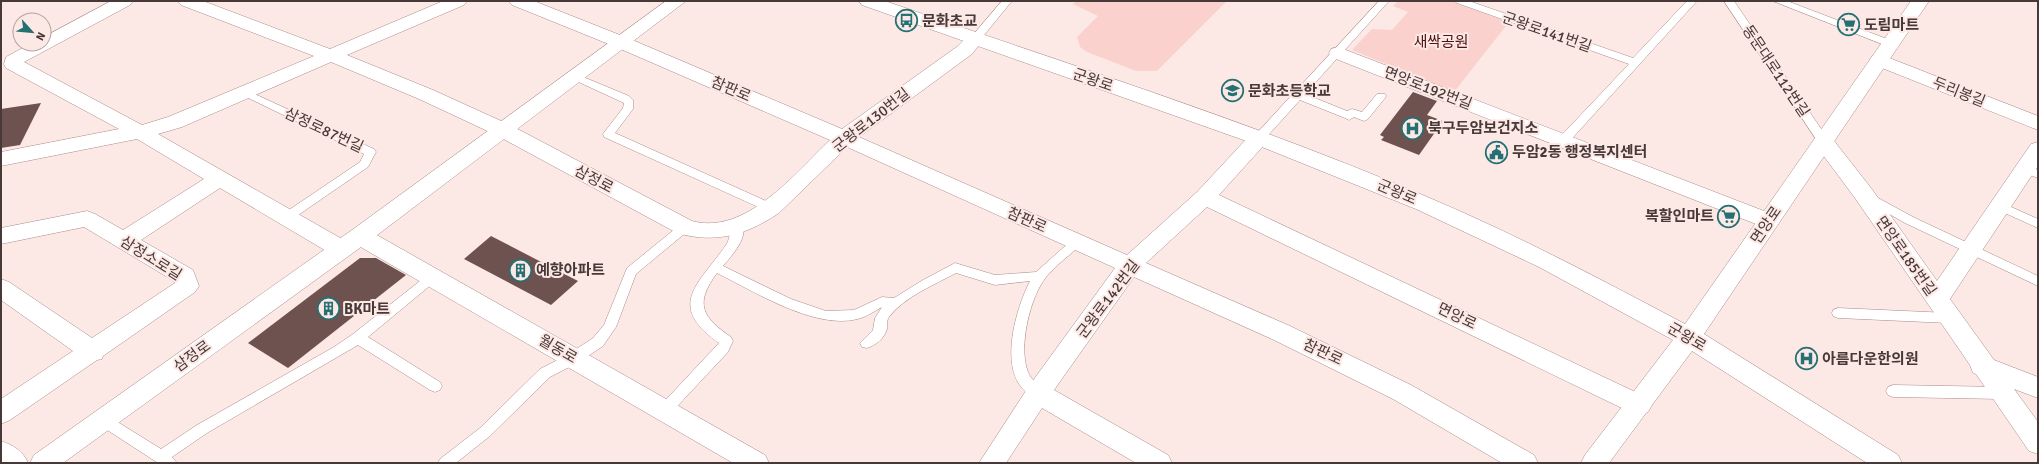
<svg xmlns="http://www.w3.org/2000/svg" width="2039" height="464" font-family="Signika,'Noto Sans KR',sans-serif">
	<style>
		.green { fill: #fad1cd }
		.building { fill: #6d524f }
		.lines { fill: none; stroke-linecap: round; stroke-linejoin: round }
		.service-casing { stroke: #aa8c89; stroke-width: 1 }
		.minor-casing { stroke: #aa8c89; stroke-width: 1 }
		.tertiary-casing { stroke: #aa8c89; stroke-width: 1 }
		.secondary-casing { stroke: #aa8c89; stroke-width: 1 }
		.service { fill: #fff; fill-rule: evenodd }
		.minor { fill: #fff; fill-rule: evenodd }
		.tertiary { fill: #fff; fill-rule: evenodd }
		.secondary { fill: #fff; fill-rule: evenodd }
		.labels { text-anchor: middle; dominant-baseline: central; stroke-width: 4; stroke-linejoin: round; paint-order: stroke }
		.poi-label { font-size: 15px; font-weight: bold; fill: #463938; stroke: #fce8e5; text-anchor: start }
		.street-label { font-size: 15px; fill: #463938; stroke: #fce8e5 }
		.park-label { font-size: 15px; fill: #501212; stroke: #fce8e5 }
	</style>
	<rect width="100%" height="100%" fill="#fce8e5"/>
	<g class="green">
		<polygon points="1077,1 1227,1 1157,71 1136,71 1087,52 1080,47 1077,37 1098,16 1073,4"/>
		<polygon points="1398,1 1451,1 1509,22 1454,92 1352,50 1372,29 1392,30 1408,12 1393,6"/>
	</g>
	<g class="building">
		<polygon points="1413,92 1437,101 1427,115 1443,121 1419,155 1381,140 1384,137 1380,135"/>
		<polygon points="41,103 20,145 1,148 1,109"/>
		<polygon points="491,236 578,281 551,305 464,259"/>
		<polygon points="360,258 376,258 406,275 288,368 248,343"/>
	</g>
	<g class="lines">
		<defs>
			<g id="service">
				<polygon points="1002,1 1012,1 980,40 972,40 971,38 972,36"/>
				<polygon points="1379,1 1389,1 1305,94 1347,111 1352,109 1362,112 1377,94 1385,94 1386,96 1385,98 1368,119 1364,121 1354,117 1349,120 1345,118 1300,100 1263,141 1255,141 1253,138 1255,135"/>
				<polygon points="1455,1 1469,1 1633,58 1687,1 1697,1 1567,144 1559,144 1557,141 1559,138 1629,64 1457,3"/>
				<polygon points="1724,1 1734,1 1828,139 1830,142 1828,145 1820,145"/>
				<polygon points="1773,1 1787,1 1895,42 1896,44 1895,46 1887,46"/>
				<polygon points="576,74 629,96 633,100 633,109 615,133 775,205 777,208 775,211 767,211 604,137 603,134 623,108 624,103 572,79 571,77 572,75"/>
				<polygon points="246,90 374,149 376,152 368,167 291,220 283,220 281,217 283,214 360,162 364,154 242,95 241,93"/>
				<polygon points="2026,165 2038,170 2038,178 2022,172 2020,169"/>
				<polygon points="1869,193 1913,217 2038,276 2038,286 1905,223 1865,200 1863,197"/>
				<polygon points="2000,202 2038,219 2038,228 1996,209 1994,206"/>
				<path d="M737 221 741 222C750 237 732 255 723 266L791 299 826 311 854 310 882 297 894 298 923 280 955 263 995 275 1036 272 1073 239H1081L1083 242 1081 245C1070 255 1057 264 1047 276 1030 296 1018 347 1028 372 1032 382 1041 385 1045 393L1043 397C1036 399 1032 396 1026 392 998 369 1016 308 1030 281L995 285 956 273C934 285 904 297 889 317 886 321 888 325 887 329 884 339 876 345 867 348L862 347 860 343 873 330 875 318 882 307C875 311 866 317 858 319 815 330 755 292 717 273 694 304 702 317 731 337L733 341 728 352 670 414 665 416 660 414 658 410 660 406 719 343C665 305 699 284 726 245 731 238 729 229 733 222Z"/>
				<polygon points="685,223 689,224 691,227 689,230 636,274 616,327 603,346 579,362 550,377 490,436 456,463 438,463 440,459 480,428 540,369 569,354 593,338 604,325 627,268 681,224"/>
				<polygon points="434,271 438,273 440,276 438,279 368,337 440,382 442,386 440,390 435,392 430,390 358,345 207,433 172,457 177,463 158,463 98,424 96,420 98,416 103,414 108,416 161,449 197,425 334,347 353,334 430,273"/>
				<polygon points="1838,308 1949,313 1954,314 1955,318 1954,322 1949,323 1838,318 1833,316 1832,313 1833,310"/>
				<polygon points="1893,385 2002,387 2007,389 2009,393 2007,397 2002,399 1893,397 1888,395 1886,391 1888,387"/>
			</g>
			<g id="minor">
				<path d="M111 1H133L130 5 24 62 142 125 168 117 314 56 181 5 178 1H203L330 49 443 1H467L464 5 347 55 433 90 510 125 692 221C746 236 796 172 830 140L616 47 512 5 509 1H534L630 39 842 129 958 46C966 38 970 31 982 34L985 38 972 54 859 137 1127 255 1197 192 1252 133 1259 131 1266 133 1269 138 1266 143 1219 195 1648 398 1652 405 1648 412 1639 415 1630 412 1207 207 1146 263 1290 326 1411 385 1534 455 1538 463H1502L1393 399 1274 340 1134 277 1054 390 1168 455 1172 463H1136L1042 408 1006 463H979L1029 386 1115 268 847 147 779 213C746 235 716 244 677 233L496 135 419 99 331 62 182 127 158 134 349 243 352 249 349 255 341 257 333 255 220 188 141 240 193 270 199 286 195 292 103 356 102 359 97 360 10 420 1 424V399L73 351 1 300V279L9 282 92 338 175 283 174 281 84 227 1 244V228L87 211 95 214 123 230 204 179 137 139 1 166V152L119 129 6 68 4 64 6 57 30 44H44V37Z"/>
				<polygon points="1338,47 1777,216 1780,221 1777,226 1769,229 1761,226 1331,57 1329,53 1331,49"/>
				<polygon points="1824,135 1831,137 1871,188 1937,281 2031,144 2038,142 2038,166 1950,299 1994,360 2038,377 2038,398 2014,389 2038,422 2038,454 2029,451 1976,374 1973,373 1970,365 1855,198 1817,147 1814,142 1817,137"/>
				<polygon points="360,228 368,230 765,455 769,463 733,463 352,242 349,236 352,230"/>
				<path d="M1 441C13 445 23 451 28 463H1Z"/>
			</g>
			<g id="tertiary">
				<polygon points="666,1 686,1 368,242 63,463 30,463 34,455 352,230"/>
				<polygon points="1879,54 2038,116 2038,130 1872,64 1870,60 1872,56"/>
			</g>
			<path id="secondary" d="M859 1H885C1067 64 1255 123 1432 199 1519 236 1602 280 1685 324L1911 1H1929L1704 334 1898 455 1902 463H1867L1692 351 1609 463H1581L1585 455 1673 340 1539 267 1416 209 1252 143 862 5Z"/>
		</defs>
		<use href="#service" class="service-casing"/>
		<use href="#minor" class="minor-casing"/>
		<use href="#tertiary" class="tertiary-casing"/>
		<use href="#secondary" class="secondary-casing"/>
		<use href="#service" class="service"/>
		<use href="#minor" class="minor"/>
		<use href="#tertiary" class="tertiary"/>
		<use href="#secondary" class="secondary"/>
	</g>
	<defs>
		<symbol id="bus-ring" viewBox="-11 -11 22 22"><circle r="9.5" fill="#fce8e5" stroke="#247072" stroke-width="1.5"/><path d="M-5-6H5V4H4V6H2V4H-2V6H-4V4H-5ZM-3.5-4V0h7V-4ZM-3.5 1.2v1.5H-2V1.2ZM2 1.2v1.5H3.5V1.2Z" fill="#247072"/></symbol>
		<symbol id="supermarket-ring" viewBox="-11 -11 22 22"><circle r="9.5" fill="#fce8e5" stroke="#247072" stroke-width="1.5"/><path d="M-6-5.5h2.5l.6 2H6L4.5 2H-2.5L-4.4-4H-6ZM-1.5 3.2a1.3 1.3 0 1 0 .1 0ZM3 3.2a1.3 1.3 0 1 0 .1 0Z" fill="#247072"/></symbol>
		<symbol id="school-ring" viewBox="-11 -11 22 22"><circle r="9.5" fill="#fce8e5" stroke="#247072" stroke-width="1.5"/><path d="M0-5L7-2L0 1L-7-2ZM-4 1L0 2.5L4 1V4Q0 6-4 4Z" fill="#247072"/></symbol>
		<symbol id="hospital-ring" viewBox="-11 -11 22 22"><circle r="9.5" fill="#fce8e5" stroke="#247072" stroke-width="1.5"/><path d="M-5-5h3v3.5h4V-5h3V5h-3V1.5h-4V5h-3Z" fill="#247072"/></symbol>
		<symbol id="civic-ring" viewBox="-11 -11 22 22"><circle r="9.5" fill="#fce8e5" stroke="#247072" stroke-width="1.5"/><path d="M-.6-6.5H3V-4.5H.6V-3L4-1V1h2V6H-6V1h2V-1L-.6-3ZM-1.2 2.5V6h2.4V2.5Z" fill="#247072"/></symbol>
		<symbol id="building-ring" viewBox="-11 -11 22 22"><circle r="9.5" fill="#fce8e5" stroke="#247072" stroke-width="1.5"/><path d="M-4-6H4V6H1V3H-1V6H-4ZM-2.5-4.3h1.7v1.8h-1.7ZM.8-4.3h1.7v1.8H.8ZM-2.5-1h1.7V.8h-1.7ZM.8-1h1.7V.8H.8Z" fill="#247072"/></symbol>
	</defs>
	<g fill-rule="evenodd">
		<use href="#bus-ring" x="894" y="8" width="25" height="25"/>
		<use href="#supermarket-ring" x="1836" y="12" width="25" height="25"/>
		<use href="#school-ring" x="1220" y="78" width="25" height="25"/>
		<use href="#hospital-ring" x="1400" y="116" width="25" height="25"/>
		<use href="#civic-ring" x="1484" y="140" width="25" height="25"/>
		<use href="#supermarket-ring" x="1716" y="204" width="25" height="25"/>
		<use href="#building-ring" x="508" y="258" width="25" height="25"/>
		<use href="#building-ring" x="316" y="296" width="25" height="25"/>
		<use href="#hospital-ring" x="1794" y="346" width="25" height="25"/>
	</g>
	<g class="labels">
		<g class="poi-label">
			<text x="922" y="21">문화초교</text>
			<text x="1864" y="25">도림마트</text>
			<text x="1248" y="91">문화초등학교</text>
			<text x="1428" y="128">북구두암보건지소</text>
			<text x="1512" y="152">두암2동 행정복지센터</text>
			<text x="1714" y="216" text-anchor="end">복할인마트</text>
			<text x="536" y="270">예향아파트</text>
			<text x="344" y="309">BK마트</text>
			<text x="1822" y="359">아름다운한의원</text>
		</g>
		<g class="street-label">
			<text transform="translate(1547 32) rotate(19)">군왕로141번길</text>
			<text transform="translate(1776 71) rotate(56)">동문대로112번길</text>
			<text transform="translate(1093 80) rotate(19)">군왕로</text>
			<text transform="translate(1428 88) rotate(21)">면앙로192번길</text>
			<text transform="translate(731 89) rotate(23)">참판로</text>
			<text transform="translate(1959 92) rotate(22)">두리봉길</text>
			<text transform="translate(871 120) rotate(-38)">군왕로130번길</text>
			<text transform="translate(324 130) rotate(25)">삼정로87번길</text>
			<text transform="translate(594 179) rotate(28)">삼정로</text>
			<text transform="translate(1397 192) rotate(23)">군왕로</text>
			<text transform="translate(1027 220) rotate(24)">참판로</text>
			<text transform="translate(1766 225) rotate(-56)">면앙로</text>
			<text transform="translate(1906 256) rotate(55)">면앙로185번길</text>
			<text transform="translate(151 258) rotate(32)">삼정소로길</text>
			<text transform="translate(1108 299) rotate(-53)">군왕로142번길</text>
			<text transform="translate(1457 316) rotate(26)">면앙로</text>
			<text transform="translate(1687 337) rotate(30)">군왕로</text>
			<text transform="translate(558 349) rotate(30)">월동로</text>
			<text transform="translate(1323 352) rotate(25)">참판로</text>
			<text transform="translate(192 356) rotate(-36)">삼정로</text>
		</g>
		<g class="park-label">
			<text x="1441" y="42">새싹공원</text>
		</g>
	</g>
	<rect width="2039" height="464" fill="none" stroke="#463938" stroke-width="4"/>
	<g transform="translate(32 32) rotate(117)"><circle r="19" fill="#fce8e5" stroke="#b3a2a0"/>
	<path d="M0-3L7 15L0 10L-7 15Z" fill="#247072"/>
	<text y="-6" font-size="11" font-weight="bold" text-anchor="middle" fill="#463938">N</text>
	</g>
</svg>
